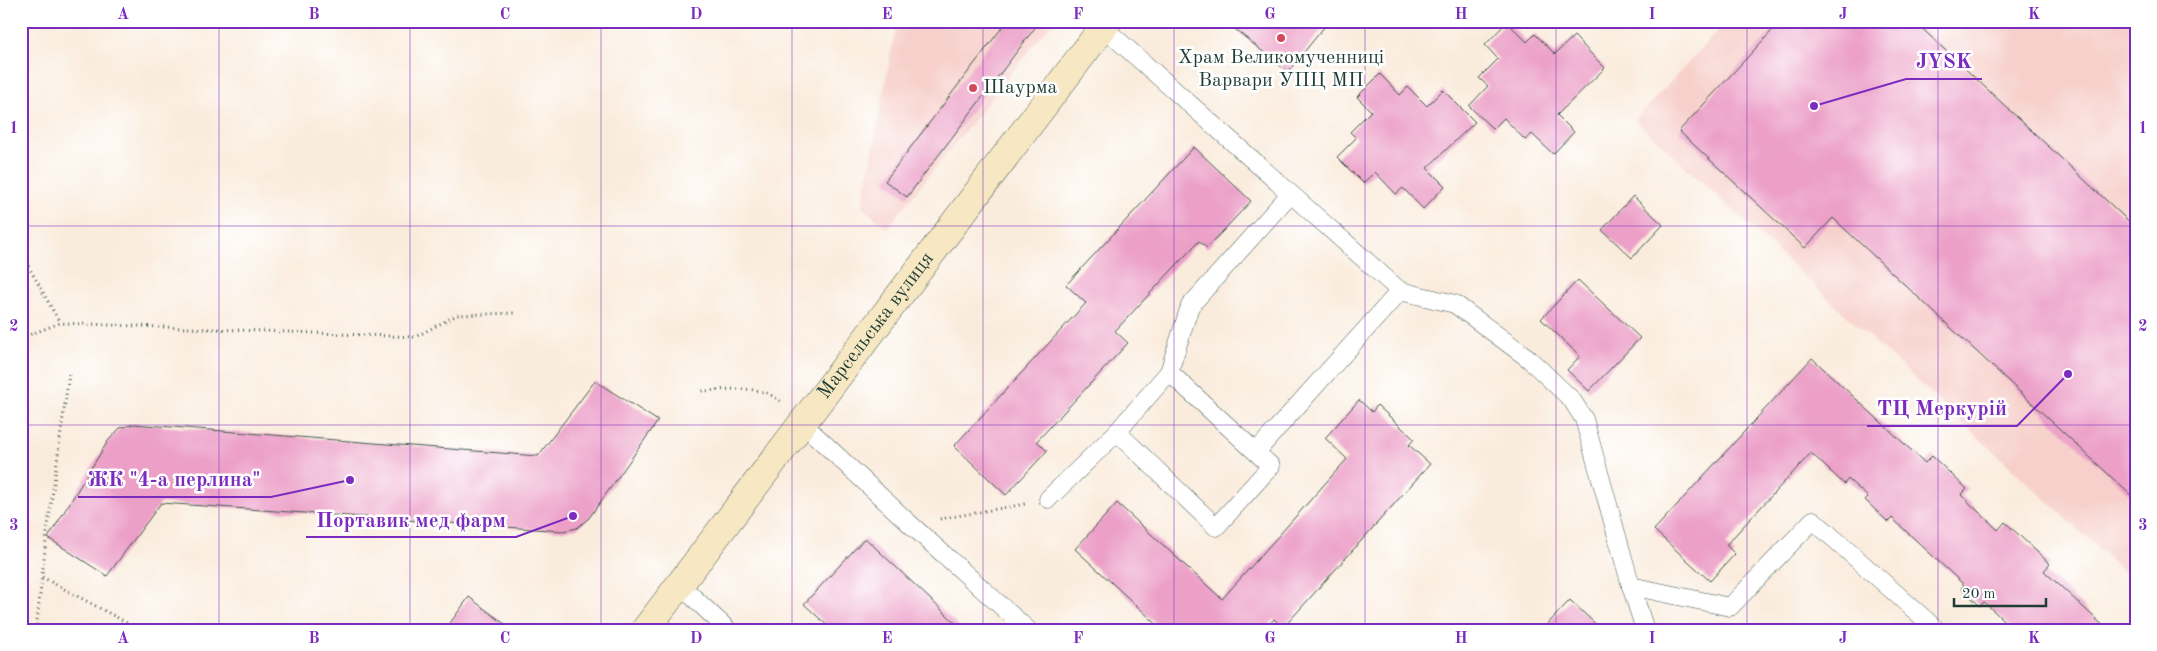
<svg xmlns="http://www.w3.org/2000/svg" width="2157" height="651" font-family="'Old Standard TT',serif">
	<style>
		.built { fill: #f7d0cb }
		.building { fill: #eca0c8 }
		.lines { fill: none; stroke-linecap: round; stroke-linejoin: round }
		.lane-casing { stroke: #40574d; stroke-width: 19 }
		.secondary-casing { stroke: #40574d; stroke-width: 29 }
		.path { stroke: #40574d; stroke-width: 3; stroke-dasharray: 1 4; stroke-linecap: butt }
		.lane { stroke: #fff; stroke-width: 18 }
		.secondary { stroke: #f7e8c3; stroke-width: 28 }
		.grid { fill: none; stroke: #7b2cbf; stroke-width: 1; stroke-opacity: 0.55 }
		.poi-dot { fill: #d1495b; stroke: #fff; stroke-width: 2 }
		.labels { text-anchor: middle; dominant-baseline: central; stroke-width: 5; stroke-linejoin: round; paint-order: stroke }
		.poi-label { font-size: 20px; fill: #1f3d34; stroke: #fff }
		.street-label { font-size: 20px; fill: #1f3d34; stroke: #fff }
		.leader { fill: none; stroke: #7b2cbf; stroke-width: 2 }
		.callout-dot { fill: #7b2cbf; stroke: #fff; stroke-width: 2 }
		.callout-label { font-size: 21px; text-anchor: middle; font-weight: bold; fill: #7b2cbf; stroke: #fff; stroke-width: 5; stroke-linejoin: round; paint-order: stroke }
		.neatline { fill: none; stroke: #7b2cbf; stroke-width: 2 }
		.grid-label { font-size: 16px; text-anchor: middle; font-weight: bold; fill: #7b2cbf }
	</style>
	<rect width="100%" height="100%" fill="#fff"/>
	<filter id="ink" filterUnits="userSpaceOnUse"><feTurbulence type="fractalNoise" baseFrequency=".02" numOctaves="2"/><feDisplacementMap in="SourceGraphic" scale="10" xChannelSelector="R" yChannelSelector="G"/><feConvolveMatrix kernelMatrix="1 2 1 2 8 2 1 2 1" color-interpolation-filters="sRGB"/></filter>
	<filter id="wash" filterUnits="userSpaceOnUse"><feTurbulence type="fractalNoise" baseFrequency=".0096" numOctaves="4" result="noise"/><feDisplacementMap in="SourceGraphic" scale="20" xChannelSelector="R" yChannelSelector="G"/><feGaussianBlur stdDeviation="1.12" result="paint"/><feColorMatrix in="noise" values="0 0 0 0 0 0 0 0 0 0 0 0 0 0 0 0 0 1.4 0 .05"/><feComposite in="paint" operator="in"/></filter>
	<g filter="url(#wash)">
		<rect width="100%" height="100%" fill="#faecdd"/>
		<g class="built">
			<polygon points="897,21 1053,21 887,228 862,207"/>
			<polygon points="1727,21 2136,21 2136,583 1635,120"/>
		</g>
		<g id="blocks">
			<g class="building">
				<polygon points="756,21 854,21 853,26 756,23"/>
				<polygon points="1007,21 1040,21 907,197 885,181"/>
				<polygon points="1225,21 1329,21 1288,72"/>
				<polygon points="1781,21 1914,21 2136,228 2136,500 1833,218 1805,248 1679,131"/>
				<polygon points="1507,22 1527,42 1535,34 1555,54 1574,36 1605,68 1557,115 1574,132 1553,154 1532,134 1525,140 1504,118 1493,129 1469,106 1488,86 1479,78 1498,59 1485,45"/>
				<polygon points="1380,74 1400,95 1408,87 1427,106 1443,90 1475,122 1427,168 1445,186 1423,209 1403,188 1396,194 1375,172 1363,183 1337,157 1356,138 1350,132 1371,111 1357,97"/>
				<polygon points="1194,147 1251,201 1207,248 1199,241 1115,331 1128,343 1037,441 1047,451 1006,495 954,446 1086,303 1066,285"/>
				<polygon points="1633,196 1663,225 1632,258 1602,230"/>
				<polygon points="1578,280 1640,338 1589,391 1567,370 1580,356 1541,319"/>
				<polygon points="1812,358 1925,463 1932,456 1967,489 1961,495 1998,530 2005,522 2050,564 2044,571 2108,630 2014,630 1984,602 1980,606 1961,588 1964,585 1892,518 1888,522 1865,500 1868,497 1848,479 1844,484 1811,453 1726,545 1735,554 1710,581 1654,530"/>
				<polygon points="595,381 658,421 589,518 577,528 563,531 161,503 107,576 48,538 108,441 120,428 134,424 538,456"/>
				<polygon points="1359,400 1372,412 1377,405 1414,439 1409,445 1430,464 1283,628 1274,619 1264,630 1163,630 1075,549 1117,503 1222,599 1347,459 1325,438"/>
				<polygon points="865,538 963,630 832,630 804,604"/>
				<polygon points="469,597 510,628 509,630 445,630"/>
				<polygon points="1570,600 1602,630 1542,630"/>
			</g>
		</g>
	</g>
	<g filter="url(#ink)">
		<use href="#blocks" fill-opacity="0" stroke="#40574d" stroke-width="1"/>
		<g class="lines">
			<defs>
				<g id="lane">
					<polyline points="1103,27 1400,291 1455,304 1528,358 1572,400 1584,419 1631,586 1645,630"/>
					<polyline points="802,423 910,524 1028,630"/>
					<polyline points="1117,432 1216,527 1271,466 1169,372"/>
					<polyline points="1256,452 1400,291"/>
					<polyline points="1048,499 1117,432 1169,372 1190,306 1290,194"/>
					<polyline points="679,584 728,630"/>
					<polyline points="1631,586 1730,607 1813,520 1937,630"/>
				</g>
				<g id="secondary">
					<path id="s1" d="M645 630 1108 21"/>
				</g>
			</defs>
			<use href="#lane" class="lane-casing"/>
			<use href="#secondary" class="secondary-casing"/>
			<g class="path">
				<polyline points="21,253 60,323"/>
				<polyline points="21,338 60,323 415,337 457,315 515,313"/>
				<polyline points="69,374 46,540 42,577 140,630"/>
				<path d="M702 391C728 390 762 383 782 403"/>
				<polyline points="940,519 1025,504"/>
				<polyline points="36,630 42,577"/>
			</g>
			<use href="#lane" class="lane"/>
			<use href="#secondary" class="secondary"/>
		</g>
	</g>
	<path class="grid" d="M219 21V630M410 21V630M601 21V630M792 21V630M983 21V630M1174 21V630M1365 21V630M1556 21V630M1747 21V630M1938 21V630M21 226H2136M21 425H2136"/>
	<g class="poi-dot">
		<circle cx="1281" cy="38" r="5"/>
		<circle cx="973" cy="88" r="5"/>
	</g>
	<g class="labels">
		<g class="poi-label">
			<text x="1281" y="58">Храм Великомученниці<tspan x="1281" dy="23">Варвари УПЦ МП</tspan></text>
			<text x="983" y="88" text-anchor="start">Шаурма</text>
		</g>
		<g class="street-label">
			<text stroke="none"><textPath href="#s1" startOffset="382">Марсельська вулиця</textPath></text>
		</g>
	</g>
	<path class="leader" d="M1814 106L1906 79H1982M2068 374L2017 426H1867M350 480L271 497H78M573 516L516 537H306"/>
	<g class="callout-dot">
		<circle cx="1814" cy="106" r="5"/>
		<circle cx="2068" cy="374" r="5"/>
		<circle cx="350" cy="480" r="5"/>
		<circle cx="573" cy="516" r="5"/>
	</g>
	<g class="callout-label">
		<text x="1944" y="68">JYSK</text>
		<text x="1942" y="415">ТЦ Меркурій</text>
		<text x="174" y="486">ЖК "4-а перлина"</text>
		<text x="411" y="527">Портавик мед фарм</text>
	</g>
	<rect width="2157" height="651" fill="none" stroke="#fff" stroke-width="55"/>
	<path d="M1954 598v8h92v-8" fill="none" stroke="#1f3d34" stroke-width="2.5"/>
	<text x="1962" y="598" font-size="15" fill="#1f3d34" stroke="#ffffff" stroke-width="4" paint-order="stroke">20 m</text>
	<rect x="28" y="28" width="2102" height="596" class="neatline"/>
	<g class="grid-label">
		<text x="123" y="19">A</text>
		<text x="314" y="19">B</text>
		<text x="505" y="19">C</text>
		<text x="696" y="19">D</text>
		<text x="887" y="19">E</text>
		<text x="1078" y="19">F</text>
		<text x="1270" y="19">G</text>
		<text x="1461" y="19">H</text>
		<text x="1652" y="19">I</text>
		<text x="1843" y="19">J</text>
		<text x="2034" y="19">K</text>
		<text x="14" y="133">1</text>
		<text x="2143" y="133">1</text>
		<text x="14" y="331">2</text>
		<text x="2143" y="331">2</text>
		<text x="14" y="530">3</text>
		<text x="2143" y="530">3</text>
		<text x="123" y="643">A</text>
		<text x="314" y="643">B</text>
		<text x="505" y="643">C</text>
		<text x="696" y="643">D</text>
		<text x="887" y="643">E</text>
		<text x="1078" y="643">F</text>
		<text x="1270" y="643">G</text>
		<text x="1461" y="643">H</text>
		<text x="1652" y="643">I</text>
		<text x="1843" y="643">J</text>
		<text x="2034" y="643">K</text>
	</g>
</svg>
